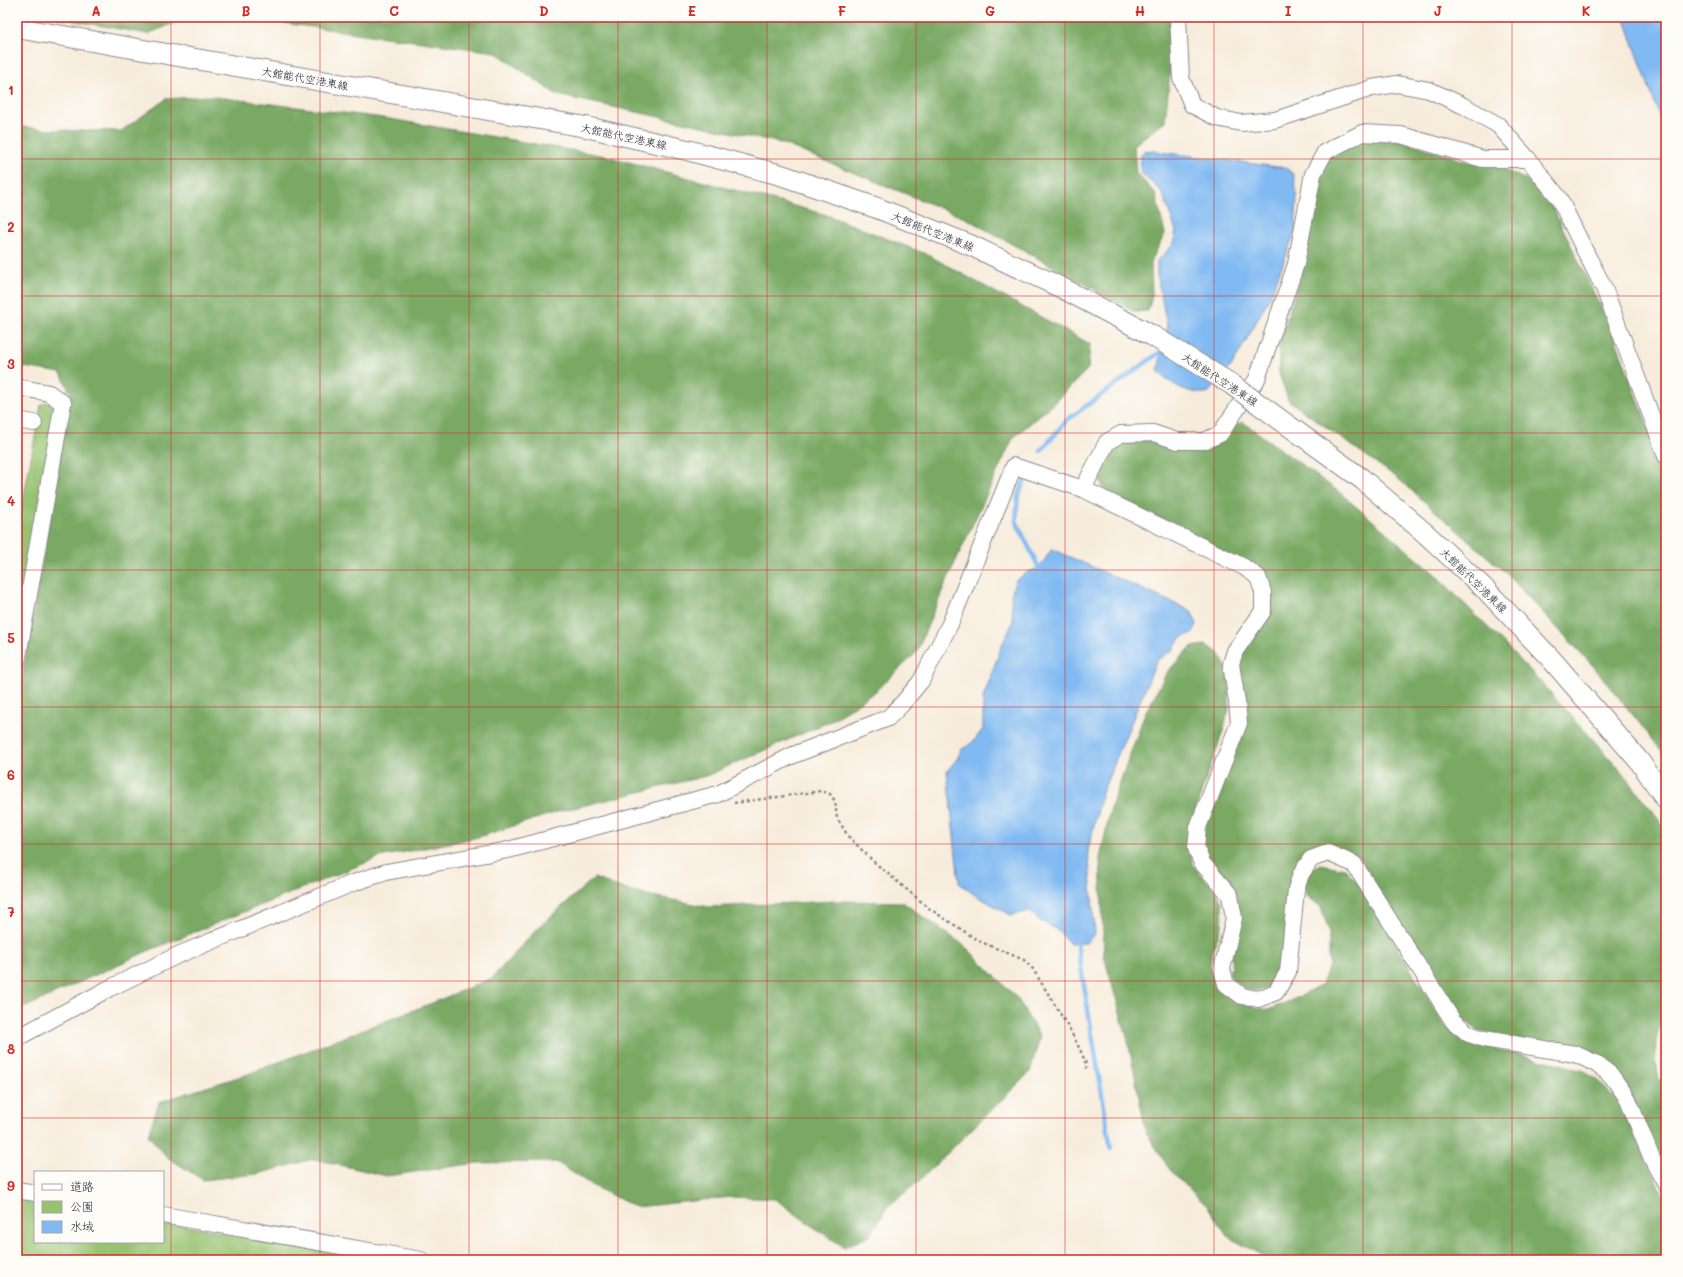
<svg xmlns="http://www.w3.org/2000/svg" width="1683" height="1277" font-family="Mali,'Klee One',sans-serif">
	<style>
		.green { fill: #97c371; stroke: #5c7256 }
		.forest { fill: #79a963; stroke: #4e664f }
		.water { fill: #81baf2; stroke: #526e96 }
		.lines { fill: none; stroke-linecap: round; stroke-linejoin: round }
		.stream { stroke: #81baf2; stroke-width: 4.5 }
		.minor-casing { stroke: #8c878b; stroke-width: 18 }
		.major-casing { stroke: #8c878b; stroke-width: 22 }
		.path { stroke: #8c878b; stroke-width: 2.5; stroke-dasharray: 3 3; stroke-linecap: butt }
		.minor { stroke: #fff; stroke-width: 16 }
		.major { stroke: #fff; stroke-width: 20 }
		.major-bridge-casing { stroke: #8c878b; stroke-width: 22; stroke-linecap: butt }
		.major-bridge { stroke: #fff; stroke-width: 20 }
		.grid { fill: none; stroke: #d62828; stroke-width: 1; stroke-opacity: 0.55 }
		.labels { text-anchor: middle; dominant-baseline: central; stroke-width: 3; stroke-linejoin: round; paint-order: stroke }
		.street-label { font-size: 11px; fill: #22223b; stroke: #fdfcf7 }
		.neatline { fill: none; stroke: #d62828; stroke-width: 1.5 }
		.grid-label { font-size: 13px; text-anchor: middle; font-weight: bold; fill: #d62828 }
	</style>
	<rect width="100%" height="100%" fill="#fdfcf7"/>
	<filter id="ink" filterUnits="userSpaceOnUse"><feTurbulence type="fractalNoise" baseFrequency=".025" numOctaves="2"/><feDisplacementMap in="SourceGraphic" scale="8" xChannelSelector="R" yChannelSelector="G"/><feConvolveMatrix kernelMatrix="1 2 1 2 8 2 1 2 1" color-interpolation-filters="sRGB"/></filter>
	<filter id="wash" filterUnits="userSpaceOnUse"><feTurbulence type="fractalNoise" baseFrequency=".012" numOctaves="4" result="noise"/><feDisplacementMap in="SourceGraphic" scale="16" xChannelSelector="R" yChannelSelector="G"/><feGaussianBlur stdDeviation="0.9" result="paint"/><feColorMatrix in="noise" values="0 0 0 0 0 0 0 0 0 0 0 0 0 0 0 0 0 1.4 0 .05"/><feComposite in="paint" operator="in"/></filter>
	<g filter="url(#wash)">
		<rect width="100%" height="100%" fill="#f7ecdb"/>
		<g class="green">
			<polygon points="47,402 53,406 53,419 17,628 17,532 41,405"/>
			<polygon points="17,1197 35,1200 35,1242 163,1242 163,1222 386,1260 17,1260"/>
		</g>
		<g class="forest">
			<polygon points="53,17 1170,17 1170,75 1165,121 1134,145 1136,173 1155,193 1165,233 1151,262 1152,296 1148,311 1135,312 965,218 781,143 557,95 495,52 246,18 184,19 148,34"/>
			<polygon points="208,96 384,118 606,156 824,214 926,254 1090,344 1088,369 1055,402 1013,438 952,569 916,653 876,691 831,721 706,776 557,812 479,837 380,857 150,950 17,1011 17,708 71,395 61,373 17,366 17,126 50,130 121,131 166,99"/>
			<polygon points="1398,139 1465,161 1500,168 1529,181 1553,208 1614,335 1666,475 1666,756 1594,667 1506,573 1396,477 1288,400 1279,373 1279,345 1306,257 1318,178 1331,155 1362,140"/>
			<path d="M1243 422 1339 492 1435 574 1525 665 1619 768 1666 829V1014C1653 1038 1654 1052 1659 1079L1666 1084V1172L1596 1056 1477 1030 1460 1017 1357 855 1334 846 1313 848 1298 860 1293 878 1282 967 1270 988C1249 993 1244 992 1229 975L1239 915 1205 856 1202 841 1207 820 1244 723 1237 666 1269 589 1106 493 1100 481 1102 463 1113 446 1131 440 1156 439 1207 445 1228 436 1235 425Z"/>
			<polygon points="1206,645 1220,654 1229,675 1229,709 1222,734 1190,825 1190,848 1193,865 1216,891 1222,903 1222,926 1212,951 1210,966 1218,988 1236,1002 1268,1010 1299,997 1322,985 1329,965 1329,932 1321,907 1306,895 1304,885 1311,869 1320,864 1345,869 1358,882 1445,1026 1463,1041 1584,1070 1605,1087 1619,1103 1666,1202 1666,1260 1266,1260 1263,1256 1227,1236 1208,1207 1170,1170 1146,1132 1128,1041 1104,956 1100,858 1111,807 1144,716 1167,672 1191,647"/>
			<polygon points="594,878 632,892 709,907 837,901 902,902 965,946 1017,998 1040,1037 1030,1072 917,1183 888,1206 870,1236 844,1247 815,1228 775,1199 731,1197 636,1207 593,1186 556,1162 477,1163 387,1176 314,1159 257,1174 203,1180 167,1157 148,1135 159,1102 248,1074 432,1003 492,978 539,927"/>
		</g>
		<g class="water">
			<polygon points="1624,17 1666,17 1666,135"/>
			<path d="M1145 150 1286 168 1294 175 1297 197 1295 232 1271 295 1233 364 1207 394C1183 391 1176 388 1158 371L1167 325 1157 275V261L1173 245 1176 231 1162 192 1142 174 1140 157Z"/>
			<polygon points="1052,549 1191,611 1197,624 1193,633 1180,638 1173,650 1157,660 1102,793 1088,850 1095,934 1086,943 1070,944 1058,930 1041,921 1029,911 1011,915 975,895 959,883 947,771 957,759 962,749 973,742 983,729 983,698 1002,645 1013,622 1011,595 1015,581 1028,572 1039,568"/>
		</g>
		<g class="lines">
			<g class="stream">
				<polyline points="1041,451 1067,420 1163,350"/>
				<polyline points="1026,476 1018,497 1016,521 1039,568"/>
				<polyline points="1077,943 1111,1149"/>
			</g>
		</g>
	</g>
	<g filter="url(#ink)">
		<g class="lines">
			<defs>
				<g id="minor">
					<polyline points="1178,17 1181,78 1192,105 1217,118 1241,123 1275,120 1372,88 1397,84 1429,90 1462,105 1498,125 1528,159 1559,198 1585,251 1604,288 1666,456"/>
					<polyline points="17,387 49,393 63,403 17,662"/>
					<polyline points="17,420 34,423"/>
					<polyline points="1083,489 1107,442 1121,434 1153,433 1177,441 1204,441 1220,434 1257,379 1296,264 1313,174 1325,152 1362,133 1401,135 1483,159 1528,159"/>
					<polyline points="17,1038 108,989 178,955 353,883 386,872 508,850 718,794 791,756 888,718 902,704 921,681 950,624 1014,466 1083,489 1244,567 1258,577 1263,592 1263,611 1235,651 1231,664 1237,702 1239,723 1198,827 1196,848 1202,863 1230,895 1234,918 1222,969 1226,984 1242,996 1258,999 1276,992 1288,972 1296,889 1301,874 1311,859 1328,853 1354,864 1453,1021 1469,1034 1484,1039 1575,1054 1595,1063 1611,1075 1628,1099 1652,1159 1666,1185"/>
					<polyline points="17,1190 35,1193"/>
					<polyline points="163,1215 421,1260"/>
				</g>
				<g id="major">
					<polyline points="17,28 586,127 687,150 781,175 877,208"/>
					<polyline points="1362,479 1426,534 1487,591 1552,660 1640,762 1666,799"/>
				</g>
			</defs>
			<use href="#minor" class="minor-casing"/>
			<use href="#major" class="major-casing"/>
			<path class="path" d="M734 803 821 791 830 794 835 801 837 818 848 836 874 862 930 909 979 941 1024 960 1033 969C1042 985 1089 1056 1086 1069"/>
			<use href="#minor" class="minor"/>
			<use href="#major" class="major"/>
			<defs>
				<polyline id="major-bridge" points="877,208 970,245 1062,288 1153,336 1231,384 1362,479"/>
			</defs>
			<use href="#major-bridge" class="major-bridge-casing"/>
			<use href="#major-bridge" class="major-bridge"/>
		</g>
	</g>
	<path class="grid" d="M171 17V1260M320 17V1260M469 17V1260M618 17V1260M767 17V1260M916 17V1260M1065 17V1260M1214 17V1260M1363 17V1260M1512 17V1260M17 159H1666M17 296H1666M17 433H1666M17 570H1666M17 707H1666M17 844H1666M17 981H1666M17 1118H1666"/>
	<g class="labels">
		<g class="street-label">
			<text transform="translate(305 78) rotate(10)">大館能代空港東線</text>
			<text transform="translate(624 136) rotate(12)">大館能代空港東線</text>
			<text transform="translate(933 231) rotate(22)">大館能代空港東線</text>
			<text transform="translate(1220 379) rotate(33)">大館能代空港東線</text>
			<text transform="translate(1474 580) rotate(44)">大館能代空港東線</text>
		</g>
	</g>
	<rect width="1683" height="1277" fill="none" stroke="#fdfcf7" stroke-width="44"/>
	<rect x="34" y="1171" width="130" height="72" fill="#fdfcf7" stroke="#a5a5ac"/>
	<rect x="42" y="1184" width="20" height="6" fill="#ffffff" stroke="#a5a5ac"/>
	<text x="70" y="1191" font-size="12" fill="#22223b">道路</text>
	<rect x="42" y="1201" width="20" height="12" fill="#97c371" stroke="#a5a5ac"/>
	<text x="70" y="1211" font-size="12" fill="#22223b">公園</text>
	<rect x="42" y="1221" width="20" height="12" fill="#81baf2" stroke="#a5a5ac"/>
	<text x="70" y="1231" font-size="12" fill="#22223b">水域</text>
	<rect x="22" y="22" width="1639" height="1233" class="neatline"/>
	<g class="grid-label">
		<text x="96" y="16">A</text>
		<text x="246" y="16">B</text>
		<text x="394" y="16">C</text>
		<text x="544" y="16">D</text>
		<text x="692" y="16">E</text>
		<text x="842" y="16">F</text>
		<text x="990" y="16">G</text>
		<text x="1140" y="16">H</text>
		<text x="1288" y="16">I</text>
		<text x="1438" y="16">J</text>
		<text x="1586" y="16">K</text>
		<text x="11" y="95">1</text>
		<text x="11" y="232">2</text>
		<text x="11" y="369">3</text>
		<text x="11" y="506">4</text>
		<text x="11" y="643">5</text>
		<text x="11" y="780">6</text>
		<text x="11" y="917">7</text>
		<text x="11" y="1054">8</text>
		<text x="11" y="1191">9</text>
	</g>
</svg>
